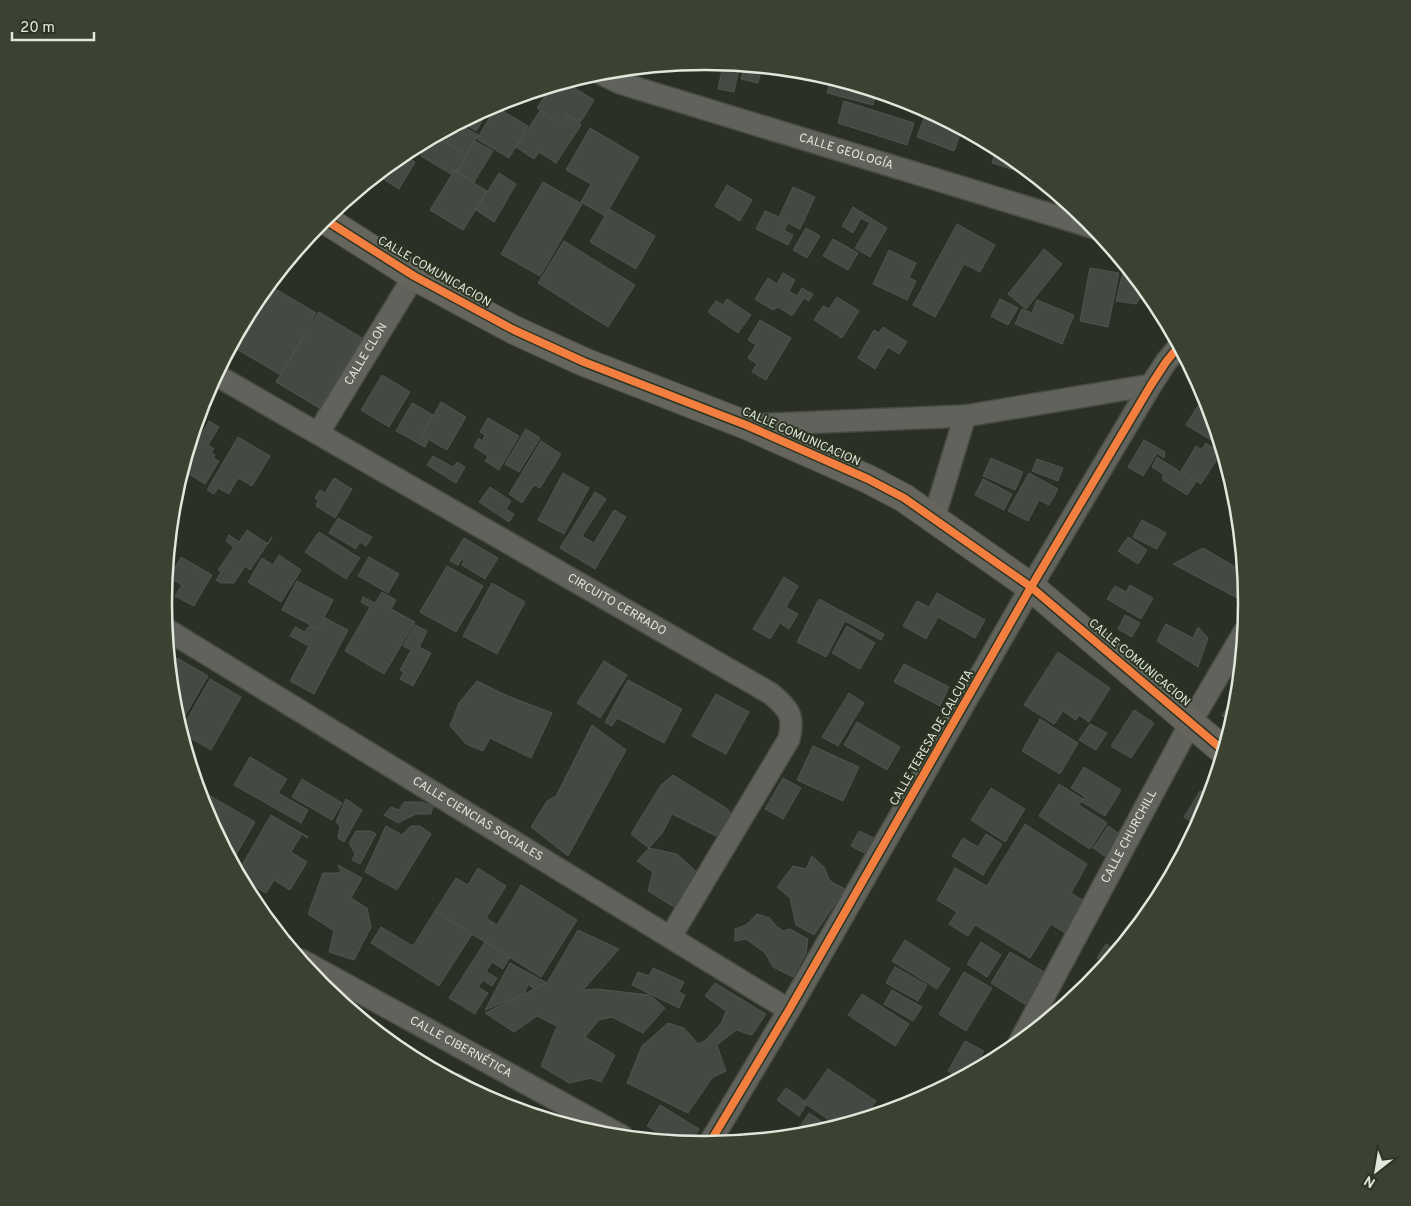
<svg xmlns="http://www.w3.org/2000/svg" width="1411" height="1206" font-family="Overpass,sans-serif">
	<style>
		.building { fill: #444a43; stroke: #4f544d }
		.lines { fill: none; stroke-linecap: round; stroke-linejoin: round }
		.street-casing { stroke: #484c44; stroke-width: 24 }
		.secondary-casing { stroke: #484c44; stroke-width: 30 }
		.street { stroke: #62625c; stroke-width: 21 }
		.secondary { stroke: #65655d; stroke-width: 28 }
		.cycleway-casing { stroke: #2c3422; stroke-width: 11 }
		.cycleway { stroke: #f27e40; stroke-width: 8 }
		.labels { text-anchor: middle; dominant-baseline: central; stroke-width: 4; stroke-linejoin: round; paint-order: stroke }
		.street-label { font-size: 12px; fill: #e2e7dc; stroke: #2c3422 }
		.rim { fill: none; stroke: #e2e7dc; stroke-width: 2.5 }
	</style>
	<rect width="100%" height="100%" fill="#2b3026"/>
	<g class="building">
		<polygon points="723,65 739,68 734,92 718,89"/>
		<polygon points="745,65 762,67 758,83 741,79"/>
		<polygon points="831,78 876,91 873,105 827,93"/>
		<polygon points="565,82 594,100 580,123 567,115 562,124 537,108 551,87"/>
		<polygon points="886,94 903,99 900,106 884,99"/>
		<polygon points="844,101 914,123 907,145 838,123"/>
		<polygon points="496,107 528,126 509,158 477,139"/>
		<polygon points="488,108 489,109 476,131 461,122"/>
		<polygon points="927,110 962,129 954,151 917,137"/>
		<polygon points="540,111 561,125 567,116 581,125 556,163 539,152 534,159 516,147"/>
		<polygon points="464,127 478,135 466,155 435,136 450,128 460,134"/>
		<polygon points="590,128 639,157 605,216 581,202 591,184 566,170"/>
		<polygon points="435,136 467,155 457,172 453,170 451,174 421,156 431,138"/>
		<polygon points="475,141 493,151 474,182 457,172"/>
		<polygon points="997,147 1007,153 1029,171 1027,174 992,163"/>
		<polygon points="402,154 415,162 399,189 377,175"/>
		<polygon points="454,171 487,191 463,230 430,210"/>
		<polygon points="499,173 516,184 494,222 476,210"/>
		<polygon points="543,182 582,204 540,276 501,254"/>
		<polygon points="727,185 752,200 740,221 715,206"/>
		<polygon points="793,187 815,197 800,229 788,223 784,230 793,235 788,245 756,229 765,211 779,217"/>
		<polygon points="853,207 887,228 870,257 855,248 870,223 861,218 853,233 842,226"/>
		<polygon points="609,209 655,236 636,269 590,242"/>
		<polygon points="957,224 995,245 980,272 964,264 935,317 913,305"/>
		<polygon points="806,228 820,236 807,258 793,250"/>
		<polygon points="833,239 858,253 848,270 823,256"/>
		<polygon points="564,241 635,285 608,327 538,283"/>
		<polygon points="1044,249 1062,264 1026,309 1008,294"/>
		<polygon points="889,250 916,263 909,278 916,281 907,300 873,284"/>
		<polygon points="1090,268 1119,273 1108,327 1080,321"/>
		<polygon points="1123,272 1134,275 1146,290 1136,304 1116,301"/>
		<polygon points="783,273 795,280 789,291 797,296 802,288 813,294 809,301 804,298 792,316 778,307 773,310 755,299 768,278 777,284"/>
		<polygon points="269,285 316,313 281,375 231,346 257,299"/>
		<polygon points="837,297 859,311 842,338 814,320 823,306 829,309"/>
		<polygon points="727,299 751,315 738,333 708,312 716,301 723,305"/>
		<polygon points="1000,299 1018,308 1008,325 991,316"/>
		<polygon points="1037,300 1074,315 1062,344 1015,324 1022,309 1032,313"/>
		<polygon points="319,312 362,338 319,408 276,382"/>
		<polygon points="760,320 791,338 766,380 752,372 757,364 748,358 756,345 748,340"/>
		<polygon points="883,327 907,342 899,354 888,347 875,369 858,358 874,330 879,333"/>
		<polygon points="382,375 410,392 389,427 361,410"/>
		<polygon points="1205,394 1206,396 1221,446 1186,425"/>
		<polygon points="203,402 207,404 198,420"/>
		<polygon points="441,402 466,417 447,450 422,436"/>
		<polygon points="412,403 433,415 421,436 428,441 425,447 396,431"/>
		<polygon points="488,418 519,436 499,470 485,461 488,456 474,447 479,438 482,441 485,435 480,432"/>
		<polygon points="209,421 219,427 208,445 214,449 211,453 215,455 213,458 219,461 205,484 186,472 189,468 184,465"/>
		<polygon points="526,429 540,438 519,472 505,464"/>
		<polygon points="238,437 270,456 252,486 238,478 229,494 218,488 214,494 207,490"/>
		<polygon points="1144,440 1165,452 1164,458 1157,453 1143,476 1128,467"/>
		<polygon points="541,441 561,454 540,488 534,485 522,503 509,494"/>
		<polygon points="1206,443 1221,453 1201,484 1181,471 1196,446 1201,450"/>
		<polygon points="433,456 453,467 457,462 465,467 456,483 427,465"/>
		<polygon points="1157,457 1196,482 1187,495 1163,480 1163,474 1152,467"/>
		<polygon points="991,458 1023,472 1015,490 983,476"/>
		<polygon points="1037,459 1063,468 1058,481 1032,471"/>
		<polygon points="563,473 589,488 564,534 538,520"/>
		<polygon points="1029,473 1058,489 1049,505 1039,500 1028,521 1008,511"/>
		<polygon points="334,478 352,489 335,518 316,506 318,500 315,498 320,490 325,493"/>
		<polygon points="983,479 1012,494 1004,510 975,495"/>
		<polygon points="490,487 511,501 506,509 514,514 509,522 479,502"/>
		<polygon points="595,492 606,499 582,536 594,543 614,510 626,517 595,569 560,548"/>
		<polygon points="338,518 372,537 366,546 360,542 356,549 329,533"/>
		<polygon points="1142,520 1166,533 1157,549 1133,537"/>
		<polygon points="247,530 268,544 272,537 250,570 245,566 234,583 221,583 216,580 221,572 218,570 234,547 226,541 229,535 239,542"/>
		<polygon points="319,532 360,558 346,579 305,552"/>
		<polygon points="1128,537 1147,550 1138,564 1118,551"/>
		<polygon points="464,538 498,558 485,579 462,565 464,561 462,559 458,565 450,561"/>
		<polygon points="1203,548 1244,572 1246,591 1243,601 1173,564"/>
		<polygon points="279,555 301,570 281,602 248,582 262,558 273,565"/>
		<polygon points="181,557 212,575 194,606 175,596 182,585 169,578"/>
		<polygon points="369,557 399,574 388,593 358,576"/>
		<polygon points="447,566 483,586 456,632 420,612"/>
		<polygon points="784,577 798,586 786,607 798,614 789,629 780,623 770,639 753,629"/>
		<polygon points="297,581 333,600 318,629 282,610"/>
		<polygon points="492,583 525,602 497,654 463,636"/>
		<polygon points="1130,585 1153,598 1141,619 1107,599 1115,586 1126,592"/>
		<polygon points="382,592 396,600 391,609 415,622 384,674 345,651 370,607 361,602 363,597 375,603"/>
		<polygon points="937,593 985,620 975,638 938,617 926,639 903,626 917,601 929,607"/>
		<polygon points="819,599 884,634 881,640 845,621 826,657 797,642"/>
		<polygon points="1125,615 1140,623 1132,637 1118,629"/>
		<polygon points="325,618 348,630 314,694 290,681 309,646 290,636 295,627 305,632 309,626 319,630"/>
		<polygon points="1166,624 1193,638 1198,627 1208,638 1198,667 1157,641"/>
		<polygon points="415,625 427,631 419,647 431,653 413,686 400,679 404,672 400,670 411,650 403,646"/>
		<polygon points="847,626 875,643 860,669 832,653"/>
		<polygon points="1058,652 1110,688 1089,722 1079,715 1076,720 1063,711 1054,724 1024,705"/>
		<polygon points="177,658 208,676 179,726 174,708 170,671"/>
		<polygon points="604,661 627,675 600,718 577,703"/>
		<polygon points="904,664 949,687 940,706 894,682"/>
		<polygon points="210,679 241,697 211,750 182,733 181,730"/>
		<polygon points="628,680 682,709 664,743 617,718 612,726 605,722"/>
		<polygon points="477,681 508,696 552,713 531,758 490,738 483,751 466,744 450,726 459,703"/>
		<polygon points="1239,688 1237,709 1233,722 1222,716"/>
		<polygon points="849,693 864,703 838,746 822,737"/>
		<polygon points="716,694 749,712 726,754 692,736"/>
		<polygon points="1134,710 1154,723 1131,758 1111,746"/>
		<polygon points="1040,719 1078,743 1060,774 1022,751"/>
		<polygon points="857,722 900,747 887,770 844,745"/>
		<polygon points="1090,724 1107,733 1096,750 1079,740"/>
		<polygon points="592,725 626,750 568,856 531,827 547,801 556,796"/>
		<polygon points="813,746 859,767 843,801 797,780"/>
		<polygon points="250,757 287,779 278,793 308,810 301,823 234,785"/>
		<polygon points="1084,767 1121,790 1105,816 1082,802 1085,797 1071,788"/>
		<polygon points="1217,768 1218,769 1211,795 1204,790"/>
		<polygon points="673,775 726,808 734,817 720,838 672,814 663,832 649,848 631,834 661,785"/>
		<polygon points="783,778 801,788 783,819 765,809"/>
		<polygon points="302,779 342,803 332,820 292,797"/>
		<polygon points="1059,784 1083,799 1079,805 1107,823 1090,849 1039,816"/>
		<polygon points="991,788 1025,809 1005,842 971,820"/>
		<polygon points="1200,791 1210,797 1206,811 1198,826 1184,817"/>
		<polygon points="205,793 255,822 233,860 205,810 202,799"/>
		<polygon points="346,799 362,810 344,842 338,838 340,826 336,822"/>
		<polygon points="404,802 421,802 433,806 431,814 416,814 398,823 384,815 391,807 399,810"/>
		<polygon points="271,815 308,837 307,838 302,834 291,852 307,862 290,890 274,880 266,893 242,879 238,872"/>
		<polygon points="1025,824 1087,864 1071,893 1089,904 1071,937 1051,924 1030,958 975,925 968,936 949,924 957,912 937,900 955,868 987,886"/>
		<polygon points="386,826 402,835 411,826 420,826 431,834 397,890 365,872"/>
		<polygon points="1108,826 1124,837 1109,859 1093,848"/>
		<polygon points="356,831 371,831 376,834 360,864 352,860 355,854 349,843"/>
		<polygon points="859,831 876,839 868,855 851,846"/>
		<polygon points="986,834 1002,844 983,875 952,856 963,838 978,847"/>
		<polygon points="649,848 677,854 700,875 679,910 648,891 653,872 637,861"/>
		<polygon points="812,856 824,867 830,881 845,889 814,935 796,925 790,898 777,887 793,866 806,869"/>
		<polygon points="338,865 362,878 351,898 367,908 371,927 354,960 329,952 334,931 308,914 323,873 341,873"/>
		<polygon points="478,868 506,886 486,918 497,925 521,885 577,920 541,977 435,911 456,878 468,885"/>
		<polygon points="435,911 472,934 439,986 371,943 381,927 413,946"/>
		<polygon points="757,914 770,918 775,925 783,931 790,929 808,939 806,953 793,977 773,967 765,953 746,939 735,941 735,929 746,925"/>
		<polygon points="578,930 619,949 583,990 597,989 650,995 665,1008 643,1033 612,1017 599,1020 585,1037 615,1055 601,1082 591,1078 569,1083 541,1066 557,1026 537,1016 514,1032 485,1013 547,983"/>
		<polygon points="905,940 950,969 937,989 892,961"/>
		<polygon points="485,942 510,957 503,969 492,962 486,972 497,978 492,986 483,980 478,987 488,993 475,1014 449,998"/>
		<polygon points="981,942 1001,955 987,977 967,964"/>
		<polygon points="1106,944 1117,951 1106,964 1097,958"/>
		<polygon points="1010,952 1051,976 1031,1008 991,983"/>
		<polygon points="510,963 547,983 534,989 528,984 524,994 485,1010"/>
		<polygon points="895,967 927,985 918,1001 886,983"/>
		<polygon points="653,968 684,982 679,992 685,995 679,1008 632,985 638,972 649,976"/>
		<polygon points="964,972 992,988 966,1031 939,1014"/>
		<polygon points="715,983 766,1014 752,1035 736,1030 717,1045 726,1071 712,1078 688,1113 627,1083 642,1046 668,1023 684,1028 698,1044 706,1040 722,1022 726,1011 705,996"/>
		<polygon points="892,990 922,1007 913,1021 884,1004"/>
		<polygon points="862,994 909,1024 895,1046 848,1015"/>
		<polygon points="965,1041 984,1051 972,1072 961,1078 948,1071"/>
		<polygon points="828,1069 876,1101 864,1118 838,1126 804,1103"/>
		<polygon points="458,1073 485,1089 481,1095 454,1080"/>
		<polygon points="786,1088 805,1101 803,1103 806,1105 799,1116 777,1100"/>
		<polygon points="660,1105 699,1129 690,1143 672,1141 647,1126"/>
		<polygon points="809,1113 831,1128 811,1134 794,1136"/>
	</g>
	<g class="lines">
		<defs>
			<g id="street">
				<path id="s1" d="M598 72 620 83 1095 228"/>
				<path id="s2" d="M216 375 770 693C788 708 795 715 789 739L671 936"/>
				<polyline points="749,425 965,416 1151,385"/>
				<path id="s3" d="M319 432 414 276"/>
				<polyline points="934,518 965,416"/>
				<path id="s4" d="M166 629 789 1010"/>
				<path id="s5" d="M301 960 622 1136"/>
				<path id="s6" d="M1019 1043 1191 722 1244 632"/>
				<polyline points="709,1144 789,1010 1031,587 1151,385 1166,362 1179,346"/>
			</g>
			<polyline id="secondary" points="324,219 414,276 514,330 584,362 746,425 868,479 904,498 1031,587 1224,751"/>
		</defs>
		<use href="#street" class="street-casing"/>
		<use href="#secondary" class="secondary-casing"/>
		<use href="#street" class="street"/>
		<use href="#secondary" class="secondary"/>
		<defs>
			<g id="cycleway">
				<polyline points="324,219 414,276 514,330 584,362 746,425 868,479 904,498 1031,587 1224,751"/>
				<polyline points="709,1144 789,1010 1031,587 1151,385 1166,362 1179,346"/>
			</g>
		</defs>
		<use href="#cycleway" class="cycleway-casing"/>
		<use href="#cycleway" class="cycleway"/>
	</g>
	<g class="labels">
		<g class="street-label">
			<text stroke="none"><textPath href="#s1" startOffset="261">CALLE GEOLOGÍA</textPath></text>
			<text transform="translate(434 272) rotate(30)">CALLE COMUNICACION</text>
			<text stroke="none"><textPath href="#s3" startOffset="91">CALLE CLON</textPath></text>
			<text transform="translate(801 437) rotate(24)">CALLE COMUNICACION</text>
			<text stroke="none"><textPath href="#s2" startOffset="462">CIRCUITO CERRADO</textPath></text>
			<text transform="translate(1139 663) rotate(40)">CALLE COMUNICACION</text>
			<text transform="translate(932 738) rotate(-60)">CALLE TERESA DE CALCUTA</text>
			<text stroke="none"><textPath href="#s4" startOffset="365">CALLE CIENCIAS SOCIALES</textPath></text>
			<text stroke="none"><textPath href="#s6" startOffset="234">CALLE CHURCHILL</textPath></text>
			<text stroke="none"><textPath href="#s5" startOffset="182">CALLE CIBERNÉTICA</textPath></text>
		</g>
	</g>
	<path d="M0 0H1411V1206H0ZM172 603a533 533 0 1 1 1066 0a533 533 0 1 1-1066 0Z" fill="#3b4231" fill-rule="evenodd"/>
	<path class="rim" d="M172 603a533 533 0 1 1 1066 0a533 533 0 1 1-1066 0Z"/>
	<g transform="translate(1376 1171) rotate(211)" stroke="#2c3422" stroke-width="4" paint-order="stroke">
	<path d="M0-4L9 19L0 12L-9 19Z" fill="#e2e7dc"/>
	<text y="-8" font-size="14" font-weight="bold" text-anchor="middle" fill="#e2e7dc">N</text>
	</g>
	<path d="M12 32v8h82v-8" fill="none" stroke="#e2e7dc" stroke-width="2.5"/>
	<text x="20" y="32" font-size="15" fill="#e2e7dc" stroke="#2c3422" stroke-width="4" paint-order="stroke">20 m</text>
</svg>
